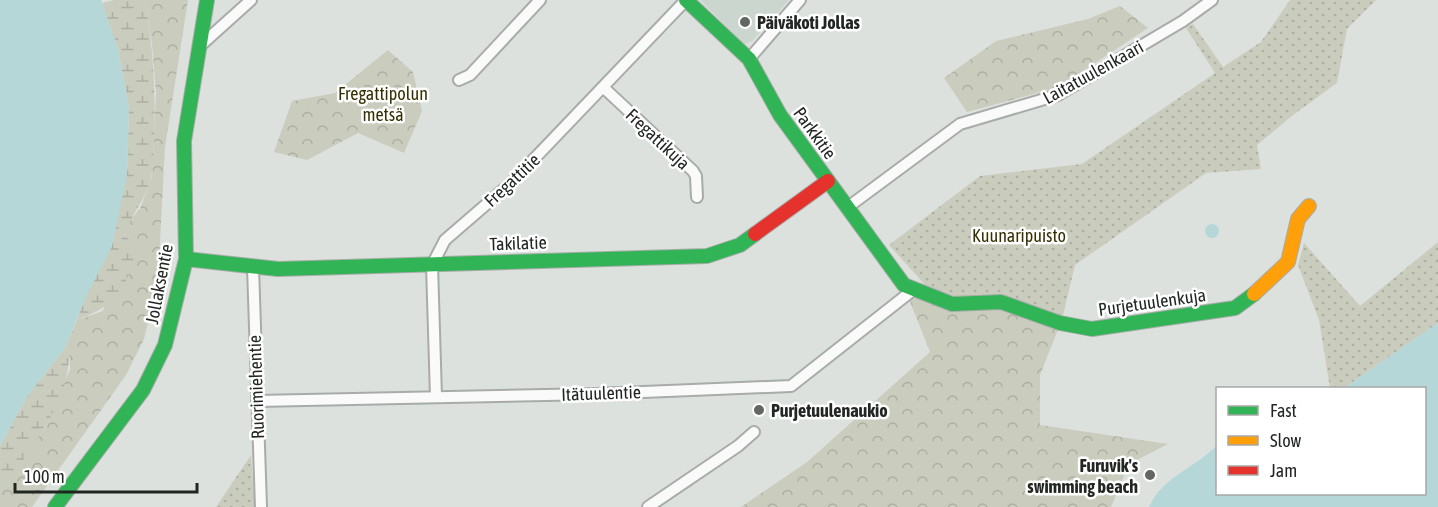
<svg xmlns="http://www.w3.org/2000/svg" width="1438" height="507" font-family="'Asap Condensed',sans-serif">
	<style>
		.built { fill: #cbd7ce }
		.forest { fill: url(#forest-crowns) }
		.wetland { fill: url(#wetland-marsh) }
		.park { fill: url(#park-dots) }
		.water { fill: #b5d7d8 }
		.lines { fill: none; stroke-linecap: round; stroke-linejoin: round }
		.street-casing { stroke: #a8aca9; stroke-width: 14 }
		.fast-casing { stroke: #a8aca9; stroke-width: 16 }
		.slow-casing { stroke: #a8aca9; stroke-width: 16 }
		.jam-casing { stroke: #a8aca9; stroke-width: 16 }
		.street { stroke: #fafafa; stroke-width: 10 }
		.fast { stroke: #30b455; stroke-width: 14 }
		.slow { stroke: #ff9f0a; stroke-width: 14 }
		.jam { stroke: #e5322d; stroke-width: 14 }
		.poi-dot { fill: #636764; stroke: #fff; stroke-width: 2 }
		.labels { text-anchor: middle; dominant-baseline: central; stroke-width: 5; stroke-linejoin: round; paint-order: stroke }
		.poi-label { font-size: 18px; font-weight: bold; fill: #222623; stroke: #fff; text-anchor: start }
		.street-label { font-size: 18px; fill: #222623; stroke: #fff }
		.park-label { font-size: 18px; fill: #343001; stroke: #fff }
	</style>
	<defs>
		<pattern id="forest-crowns" width="20" height="18" patternUnits="userSpaceOnUse" patternTransform="scale(1.5)"><rect width="20" height="18" fill="#caccbe"/><path d="M2 6a3 3 0 1 1 6 0M12 15a3 3 0 1 1 6 0" fill="none" stroke="#adafa3"/></pattern>
		<pattern id="wetland-marsh" width="20" height="14" patternUnits="userSpaceOnUse" patternTransform="scale(1.5)"><rect width="20" height="14" fill="#caccbe"/><path d="M1 5h8M5 5V1M11 12h8M15 12V8" fill="none" stroke="#adafa3"/></pattern>
		<pattern id="park-dots" width="8" height="8" patternUnits="userSpaceOnUse" patternTransform="scale(1.5)"><rect width="8" height="8" fill="#caccbe"/><path d="M2 2h.1M6 6h.1" fill="none" stroke="#adafa3" stroke-width="1.8" stroke-linecap="round"/></pattern>
	</defs>
	<rect width="100%" height="100%" fill="#dce1dd"/>
	<polygon class="built" points="700,0 789,0 752,41 744,44"/>
	<g class="forest">
		<polygon points="145,0 188,0 165,147 158,281 144,339 126,375 32,507 0,507 0,492 46,426 70,369 69,351 65,348 77,320 103,311 128,222 140,209 152,176 156,93 152,44"/>
		<polygon points="1120,6 1148,28 1059,87 967,112 944,78 996,41 1088,19"/>
		<polygon points="388,50 413,72 422,111 404,153 358,133 307,160 274,152 292,101 335,93"/>
		<polygon points="924,297 999,306 1059,327 1040,375 1040,425 1168,444 1129,464 1111,507 741,507 807,462 930,352 909,299"/>
	</g>
	<g class="wetland">
		<path d="M114 0H145C153 47 156 92 154 139 153 151 154 165 151 177 146 200 131 214 124 235L136 246C128 287 118 305 77 320L127 175 129 108 118 49 102 3Z"/>
		<path d="M65 348 69 351C71 401 28 453 0 492V446L26 398Z"/>
	</g>
	<g class="park">
		<polygon points="1290,0 1376,0 1347,29 1337,83 1293,115 1257,145 1261,169 1206,173 1075,265 1062,319 953,299 927,287 889,245 980,176 1082,164 1215,73 1186,28 1193,24 1223,67 1261,42"/>
		<polygon points="1438,242 1438,323 1344,388 1330,388 1319,320 1298,265 1304,243 1360,306"/>
		<polygon points="251,455 255,507 216,507"/>
	</g>
	<g class="water">
		<polygon points="0,0 101,0 118,49 129,108 127,175 112,246 86,297 65,348 26,398 0,446"/>
		<circle cx="1212" cy="231" r="7"/>
		<path d="M1438 323V507H1149C1163 476 1196 468 1217 445L1218 494H1424V388H1344Z"/>
	</g>
	<g class="lines">
		<defs>
			<g id="street">
				<polyline points="201,45 251,0"/>
				<polyline points="749,59 800,0"/>
				<polyline points="459,80 470,75 540,0"/>
				<polyline points="604,88 693,171 696,176 697,197"/>
				<polyline points="848,207 960,124 1058,95 1183,21 1212,0"/>
				<polyline points="253,267 261,507"/>
				<polyline points="436,397 432,265 445,240 511,183 686,0"/>
				<polyline points="257,401 595,394 791,386 913,290"/>
				<polyline points="648,507 738,446 754,432"/>
			</g>
			<g id="fast">
				<polyline points="686,0 749,59 780,115 904,285 952,304 1001,302 1060,323 1092,329 1235,308 1254,294"/>
				<polyline points="186,259 278,269 707,256 740,245 755,234"/>
				<polyline points="55,507 143,390 165,345 186,259 184,141 207,0"/>
			</g>
			<polyline id="slow" points="1254,294 1288,262 1298,219 1309,206"/>
			<polyline id="jam" points="755,234 828,181"/>
		</defs>
		<use href="#street" class="street-casing"/>
		<use href="#fast" class="fast-casing"/>
		<use href="#slow" class="slow-casing"/>
		<use href="#jam" class="jam-casing"/>
		<use href="#street" class="street"/>
		<use href="#fast" class="fast"/>
		<use href="#slow" class="slow"/>
		<use href="#jam" class="jam"/>
	</g>
	<g class="poi-dot">
		<circle cx="745" cy="22" r="6"/>
		<circle cx="759" cy="410" r="6"/>
		<circle cx="1150" cy="475" r="6"/>
	</g>
	<g class="labels">
		<g class="poi-label">
			<text x="757" y="22">Päiväkoti Jollas</text>
			<text x="771" y="410">Purjetuulenaukio</text>
			<text x="1138" y="465" text-anchor="end">Furuvik's<tspan x="1138" dy="21">swimming beach</tspan></text>
		</g>
		<g class="street-label">
			<text transform="translate(1093 72) rotate(-29)">Laitatuulenkaari</text>
			<text transform="translate(815 133) rotate(54)">Parkkitie</text>
			<text transform="translate(658 139) rotate(43)">Fregattikuja</text>
			<text transform="translate(512 180) rotate(-43)">Fregattitie</text>
			<text transform="translate(518 243) rotate(-2)">Takilatie</text>
			<text transform="translate(159 284) rotate(-79)">Jollaksentie</text>
			<text transform="translate(1152 302) rotate(-8)">Purjetuulenkuja</text>
			<text transform="translate(256 387) rotate(-92)">Ruorimiehentie</text>
			<text transform="translate(601 393) rotate(-2)">Itätuulentie</text>
		</g>
		<g class="park-label">
			<text x="383" y="93">Fregattipolun<tspan x="383" dy="21">metsä</tspan></text>
			<text x="1019" y="235">Kuunaripuisto</text>
		</g>
	</g>
	<rect x="1216" y="387" width="210" height="108" fill="#ffffff" stroke="#a7a8a7" stroke-width="1.5"/>
	<rect x="1228" y="406" width="30" height="9" fill="#30b455" stroke="#a7a8a7" stroke-width="1.5"/>
	<text x="1270" y="417" font-size="18" fill="#222623">Fast</text>
	<rect x="1228" y="436" width="30" height="9" fill="#ff9f0a" stroke="#a7a8a7" stroke-width="1.5"/>
	<text x="1270" y="447" font-size="18" fill="#222623">Slow</text>
	<rect x="1228" y="466" width="30" height="9" fill="#e5322d" stroke="#a7a8a7" stroke-width="1.5"/>
	<text x="1270" y="477" font-size="18" fill="#222623">Jam</text>
	<path d="M15 483v9h182v-9" fill="none" stroke="#222623" stroke-width="3"/>
	<text x="24" y="483" font-size="18" fill="#222623" stroke="#ffffff" stroke-width="4.5" paint-order="stroke">100 m</text>
</svg>
